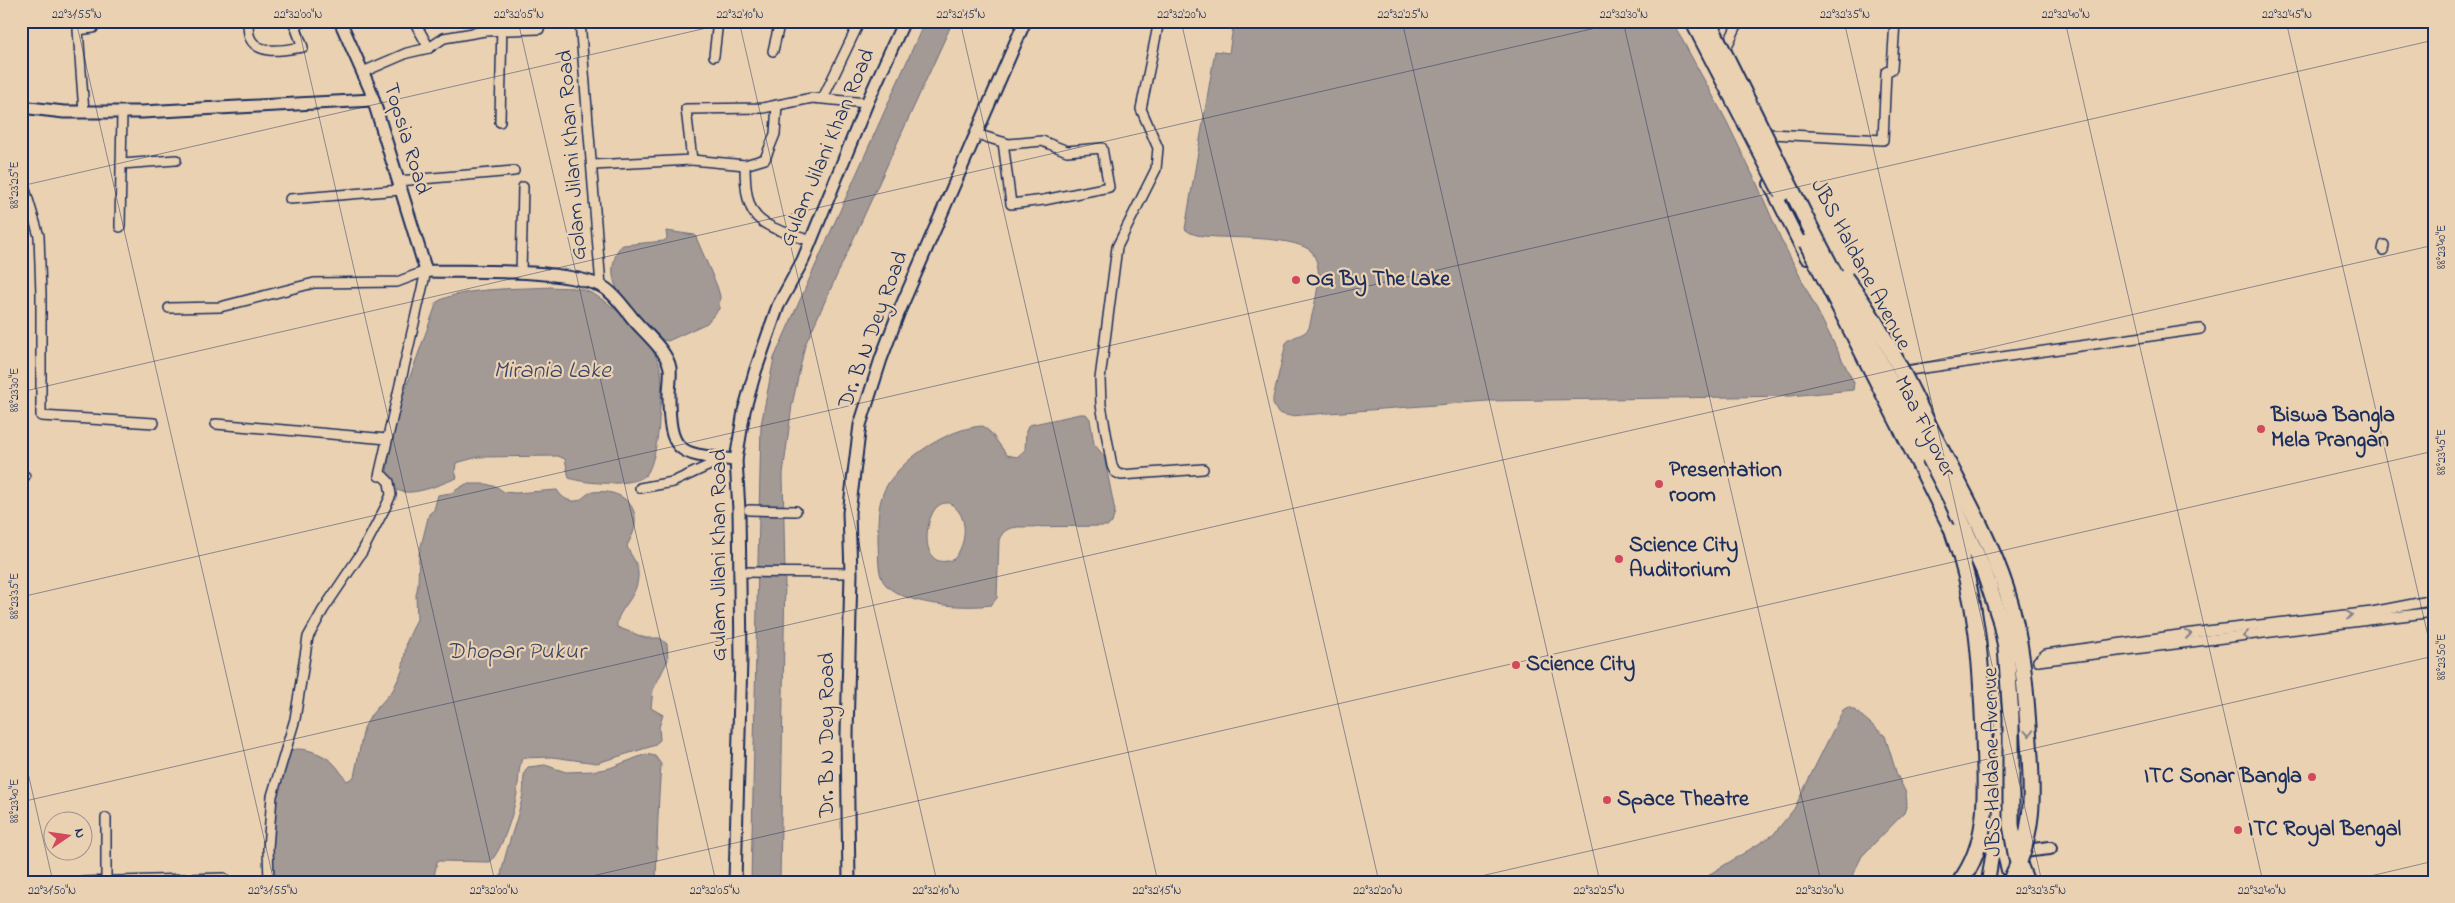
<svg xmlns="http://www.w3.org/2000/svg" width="2455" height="903" font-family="'Indie Flower',sans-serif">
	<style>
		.water { fill: #a39995; stroke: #6d6f7f; fill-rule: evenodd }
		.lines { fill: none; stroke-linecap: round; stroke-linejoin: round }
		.street-casing { stroke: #1b2f5e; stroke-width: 12 }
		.secondary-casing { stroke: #1b2f5e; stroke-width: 15 }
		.primary-casing { stroke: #1b2f5e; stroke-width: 16 }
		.highway-casing { stroke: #1b2f5e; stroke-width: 19 }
		.street { stroke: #ead1b2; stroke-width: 9 }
		.secondary { stroke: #ead1b2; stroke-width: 11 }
		.primary { stroke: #ead1b2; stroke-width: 12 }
		.highway { stroke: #ead1b2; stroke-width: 15 }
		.highway-bridge-casing { stroke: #1b2f5e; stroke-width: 19; stroke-linecap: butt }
		.highway-bridge { stroke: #ead1b2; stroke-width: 15 }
		.oneway { stroke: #828088 }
		.ticks { fill: none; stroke: #1b2f5e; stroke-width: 1; stroke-opacity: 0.45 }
		.poi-dot { fill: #d1495b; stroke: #ead1b2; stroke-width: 2 }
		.labels { text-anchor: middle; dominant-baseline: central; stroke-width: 4.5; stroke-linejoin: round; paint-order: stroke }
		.street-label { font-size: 22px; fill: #1b2f5e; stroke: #ead1b2 }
		.poi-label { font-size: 22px; font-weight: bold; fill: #1b2f5e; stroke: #ead1b2; text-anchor: start }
		.water-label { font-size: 24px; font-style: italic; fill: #364469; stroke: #ead1b2 }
		.neatline { fill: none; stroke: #1b2f5e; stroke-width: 2 }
		.ticks-label { font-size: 12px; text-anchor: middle; fill: #1b2f5e }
	</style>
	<rect width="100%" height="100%" fill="#ead1b2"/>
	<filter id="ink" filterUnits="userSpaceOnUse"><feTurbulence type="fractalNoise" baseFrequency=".02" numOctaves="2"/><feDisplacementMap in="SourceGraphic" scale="10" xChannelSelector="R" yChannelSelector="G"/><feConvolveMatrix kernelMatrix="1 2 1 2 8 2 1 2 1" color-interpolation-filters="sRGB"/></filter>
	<g filter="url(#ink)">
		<g class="water">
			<polygon points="925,21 953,21 805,345 792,405 783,474 785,575 780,882 751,882 761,425 774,358"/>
			<path d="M1234 21H1672L1726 120 1757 184 1780 237 1854 383 1853 390 1790 396 1488 401 1290 416 1278 413 1273 404V398L1286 343C1293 335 1303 337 1309 328 1313 309 1322 282 1317 263 1316 260 1314 255 1312 252 1298 237 1239 238 1218 237 1207 236 1193 237 1185 229L1215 51 1229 53Z"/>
			<path d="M666 231 695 235 717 286 720 296 719 309 707 323 668 341 663 340C643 320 605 293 614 261 616 254 617 249 623 245L664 241 667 238Z"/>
			<path d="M551 287C561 288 572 287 581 289 608 296 657 344 661 371 663 386 660 404 659 420 659 432 654 466 646 475 634 487 585 484 569 478L565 459 558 456 478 457 456 463 455 471 457 478C438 485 389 509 387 472L394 421 437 302C461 287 521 289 551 287Z"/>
			<path d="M1080 414H1086L1090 419 1094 444 1104 456 1115 511 1112 523 1107 526 1017 527C1007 529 1003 530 999 540L997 598 991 605C965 609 897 605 883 581 877 570 879 554 878 543 878 525 877 507 884 491 898 460 950 427 983 426L991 433 1007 455 1017 457 1025 450 1026 431 1029 425ZM949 503C970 514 967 544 954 559 918 574 924 516 938 506 942 503 945 503 949 503Z"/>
			<path d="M466 484H486L497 487 504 492 515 493 557 490C561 496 565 500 573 501 582 502 585 493 593 492 615 489 638 500 635 525 634 534 630 539 627 546 630 555 638 563 638 572 640 598 615 610 617 627L646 638H660L667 644 668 660 653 690 651 708 663 715 659 727 660 740 653 746 597 763 552 757 522 758C518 770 519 781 517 793 514 811 503 849 490 862L437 861 433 882H273L271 847 273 802 288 752C299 744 323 754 332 762 338 767 342 775 347 781L354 777 364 728 371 715 393 690 402 671 407 641 417 619 416 595 418 585 419 554 429 514 434 510 438 495 451 493Z"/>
			<polygon points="1848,707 1856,711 1885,736 1897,775 1906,793 1907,804 1904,813 1862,856 1849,882 1708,882 1710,874 1773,835 1794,809 1843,710"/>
			<path d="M646 754 655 756 661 764C658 803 657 842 656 882H500C504 851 517 824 523 794 525 784 521 775 528 767L545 765 566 772 594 771 610 768Z"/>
		</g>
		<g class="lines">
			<defs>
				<g id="street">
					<path d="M248 21C248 26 248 33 250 38 259 57 288 49 303 47L295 26 304 21"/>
					<polyline points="414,21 429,48"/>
					<polyline points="580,21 601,286"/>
					<polyline points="1159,21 1141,109 1158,148 1156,169 1117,247 1100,379 1101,405 1112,466 1115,472 1121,475 1203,469"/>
					<polyline points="773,51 780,21"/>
					<polyline points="1719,51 1726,48 1739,21"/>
					<polyline points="714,56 718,21"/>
					<polyline points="363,72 407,53 429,48 444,38 485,31 539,29 541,21"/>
					<polyline points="823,98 860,21"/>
					<polyline points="84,112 78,30 93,28 93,21"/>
					<polyline points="500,122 502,21"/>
					<polyline points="976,134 1009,144 1042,141 1067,151 1102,148 1109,187 1044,200 1011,204 1003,142"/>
					<polyline points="1770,134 1883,140 1886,72 1892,69 1895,21"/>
					<polyline points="692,160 745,165 765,159 775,134 777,105"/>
					<polyline points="121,164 176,160"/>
					<polyline points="593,165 692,160 686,109 763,108 812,98 867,103"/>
					<path d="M745 165C745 224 760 224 811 241"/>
					<polyline points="21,176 39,236 41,294 41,416 154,423"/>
					<polyline points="398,181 514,171"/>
					<polyline points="290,199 400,190"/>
					<polyline points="120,227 122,112"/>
					<polyline points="2383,250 2384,245"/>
					<polyline points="521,273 523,187"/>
					<polyline points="169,308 220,307 314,283 397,282 426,271"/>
					<polyline points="1910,370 2200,329"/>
					<polyline points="216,424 387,439"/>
					<polyline points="21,475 25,476"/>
					<polyline points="640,488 673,482 723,459"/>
					<polyline points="749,510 796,511"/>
					<polyline points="739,572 851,573"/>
					<polyline points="2038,661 2046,654 2207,631 2372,612 2434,600"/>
					<polyline points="2038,661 2434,612"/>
					<polyline points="106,818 106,881"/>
					<polyline points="83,882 224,878"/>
					<polyline points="269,882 268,848 272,796 295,719 308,637 323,610 362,552 386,506 391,495 389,482 383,476 379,476 426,271"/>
				</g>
				<g id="secondary">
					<path d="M340 21 370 89 426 271C475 272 554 268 599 285 612 290 625 309 634 320 645 333 667 351 670 368 671 377 669 387 669 395 669 456 680 454 736 460"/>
					<polyline points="21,107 64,112 142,112 373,100"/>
					<polyline points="735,882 741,658 739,510 736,460 744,411 755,372 778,306 803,260 867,103 904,21"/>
					<polyline points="849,882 847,734 851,573 849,513 860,425 881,359 898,314 1025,21"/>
				</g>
				<g id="primary">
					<polyline points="1770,184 1807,258"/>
					<polyline points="2015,852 2050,848"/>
					<polyline points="1988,882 1993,850 1995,815"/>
				</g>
				<g id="highway">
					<polyline points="1916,457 1959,543"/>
					<path d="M1969 564C1989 617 2001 671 2002 727 2002 778 1994 834 2014 882"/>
				</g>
			</defs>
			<use href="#street" class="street-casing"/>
			<use href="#secondary" class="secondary-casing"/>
			<use href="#primary" class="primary-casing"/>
			<use href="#highway" class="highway-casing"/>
			<use href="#street" class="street"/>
			<use href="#secondary" class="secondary"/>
			<use href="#primary" class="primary"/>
			<use href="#highway" class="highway"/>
			<defs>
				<g id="highway-bridge">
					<polyline points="1693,21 1782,193"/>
					<polyline points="1708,21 1809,225 1951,499 1984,571 2000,619 2006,647 2011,717 2011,825 2017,859 2026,882"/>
					<polyline points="1807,243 1916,457"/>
					<path d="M1845 278C1879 322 1902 372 1927 422 1954 477 1987 531 2006 589 2022 638 2026 691 2029 742 2033 795 2035 834 2010 882"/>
					<path d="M1953 532C1978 602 1981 662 1984 735 1985 785 1992 839 1960 882"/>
				</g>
			</defs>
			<use href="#highway-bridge" class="highway-bridge-casing"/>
			<use href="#highway-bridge" class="highway-bridge"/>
		</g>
		<defs><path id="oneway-chevron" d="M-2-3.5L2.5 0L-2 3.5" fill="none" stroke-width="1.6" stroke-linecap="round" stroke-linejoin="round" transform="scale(1.25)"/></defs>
		<g class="oneway">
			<use href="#oneway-chevron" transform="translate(2349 615) rotate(-7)"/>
			<use href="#oneway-chevron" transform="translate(2188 634) rotate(-8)"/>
			<use href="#oneway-chevron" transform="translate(2246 636) rotate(172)"/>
			<use href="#oneway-chevron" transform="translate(2029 733) rotate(86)"/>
		</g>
	</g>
	<path class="ticks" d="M76 21 274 882M297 21 495 882M518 21 716 882M739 21 937 882M960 21 1158 882M1181 21 1379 882M1402 21 1600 882M1623 21 1821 882M1844 21 2042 882M2065 21 2263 882M2286 21 2434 662M21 186 737 21M21 392 1626 21M21 597 2434 40M21 742 53 882M21 802 2434 245M566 882 2434 451M1455 882 2434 656M2345 882 2434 861"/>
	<g class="poi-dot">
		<circle cx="1296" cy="280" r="5"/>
		<circle cx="2261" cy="429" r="5"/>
		<circle cx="1659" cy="484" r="5"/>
		<circle cx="1619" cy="559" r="5"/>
		<circle cx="1516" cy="665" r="5"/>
		<circle cx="2312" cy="777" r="5"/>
		<circle cx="1607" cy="800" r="5"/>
		<circle cx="2238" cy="830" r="5"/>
	</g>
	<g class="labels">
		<g class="street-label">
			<text transform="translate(406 139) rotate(73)">Topsia Road</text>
			<text transform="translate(828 148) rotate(-67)">Gulam Jilani Khan Road</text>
			<text transform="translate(573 155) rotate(-94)">Golam Jilani Khan Road</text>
			<text transform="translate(1860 265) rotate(62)">JBS Haldane Avenue</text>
			<text transform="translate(874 330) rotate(-70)">Dr. B N Dey Road</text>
			<text transform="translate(1924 427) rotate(63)">Maa Flyover</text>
			<text transform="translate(720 555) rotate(-90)">Gulam Jilani Khan Road</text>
			<text transform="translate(828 735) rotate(-90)">Dr. B N Dey Road</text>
			<text transform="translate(1993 762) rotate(-91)">JBS Haldane Avenue</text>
		</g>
		<g class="poi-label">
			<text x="1306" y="280">OG By The Lake</text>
			<text x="2271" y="416">Biswa Bangla<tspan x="2271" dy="25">Mela Prangan</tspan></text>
			<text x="1669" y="471">Presentation<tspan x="1669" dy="25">room</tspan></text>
			<text x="1629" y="546">Science City<tspan x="1629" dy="25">Auditorium</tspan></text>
			<text x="1526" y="665">Science City</text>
			<text x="2302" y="777" text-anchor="end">ITC Sonar Bangla</text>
			<text x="1617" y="800">Space Theatre</text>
			<text x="2248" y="830">ITC Royal Bengal</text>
		</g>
		<g class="water-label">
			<text x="552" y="371">Mirania Lake</text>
			<text x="516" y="652">Dhopar Pukur</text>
		</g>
	</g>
	<rect width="2455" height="903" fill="none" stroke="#ead1b2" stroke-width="55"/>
	<g transform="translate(68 836) rotate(77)"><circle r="24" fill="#ead1b2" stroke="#979090"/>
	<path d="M0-4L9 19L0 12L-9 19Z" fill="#d1495b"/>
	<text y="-8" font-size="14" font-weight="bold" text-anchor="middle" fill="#1b2f5e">N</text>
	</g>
	<rect x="28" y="28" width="2400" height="848" class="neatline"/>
	<g class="ticks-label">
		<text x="77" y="18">22°31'55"N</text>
		<text x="298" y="18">22°32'00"N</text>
		<text x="519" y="18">22°32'05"N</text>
		<text x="740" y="18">22°32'10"N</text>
		<text x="961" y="18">22°32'15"N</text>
		<text x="1182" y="18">22°32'20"N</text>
		<text x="1403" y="18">22°32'25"N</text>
		<text x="1624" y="18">22°32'30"N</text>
		<text x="1845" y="18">22°32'35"N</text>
		<text x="2066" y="18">22°32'40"N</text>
		<text x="2287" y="18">22°32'45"N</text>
		<text transform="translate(14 185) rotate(-90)" y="4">88°23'25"E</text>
		<text transform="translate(2441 247) rotate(-90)" y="4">88°23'40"E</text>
		<text transform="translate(14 390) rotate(-90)" y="4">88°23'30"E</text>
		<text transform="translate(2441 452) rotate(-90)" y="4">88°23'45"E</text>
		<text transform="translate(14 596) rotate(-90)" y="4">88°23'35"E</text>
		<text transform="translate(2441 657) rotate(-90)" y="4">88°23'50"E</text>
		<text transform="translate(14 801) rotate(-90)" y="4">88°23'40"E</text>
		<text x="52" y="894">22°31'50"N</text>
		<text x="273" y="894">22°31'55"N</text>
		<text x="494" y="894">22°32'00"N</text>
		<text x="715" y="894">22°32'05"N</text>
		<text x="936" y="894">22°32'10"N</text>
		<text x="1157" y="894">22°32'15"N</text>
		<text x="1378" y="894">22°32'20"N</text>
		<text x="1599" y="894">22°32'25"N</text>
		<text x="1820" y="894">22°32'30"N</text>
		<text x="2041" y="894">22°32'35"N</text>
		<text x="2262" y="894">22°32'40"N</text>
	</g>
</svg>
